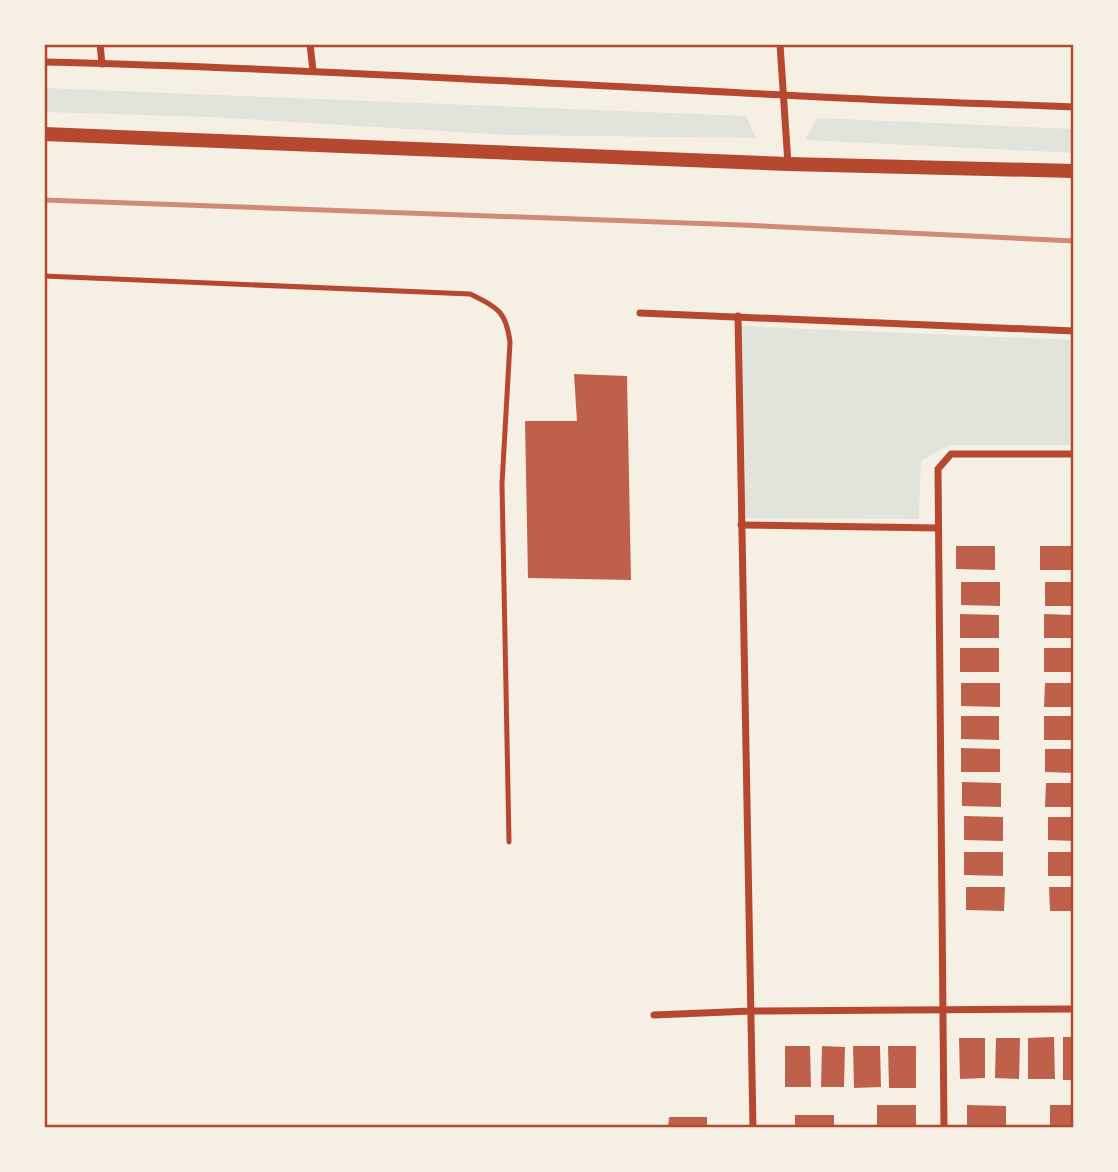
<svg xmlns="http://www.w3.org/2000/svg" width="1118" height="1172" font-family="'Fira Sans',sans-serif">
	<style>
		.green { fill: #e2e4dc }
		.building { fill: #bf614a }
		.lines { fill: none; stroke-linecap: round; stroke-linejoin: round }
		.service { stroke: #b5482f; stroke-width: 5 }
		.minor { stroke: #b5482f; stroke-width: 7 }
		.secondary { stroke: #b5482f; stroke-width: 14 }
		.rail { stroke: #cf8b77; stroke-width: 5 }
		.neatline { fill: none; stroke: #b5482f; stroke-width: 2.5 }
	</style>
	<rect width="100%" height="100%" fill="#f6efe4"/>
	<g class="green">
		<polygon points="44,88 746,116 756,138 509,135 210,117 44,112"/>
		<polygon points="817,118 1074,129 1074,153 805,140"/>
		<polygon points="738,326 1074,340 1074,445 949,445 921,461 919,519 739,518"/>
	</g>
	<g class="building">
		<polygon points="574,374 627,376 631,580 528,578 525,421 577,421"/>
		<polygon points="956,546 995,546 995,570 956,569"/>
		<rect x="1040" y="546" width="34" height="24"/>
		<polygon points="961,582 1000,582 1000,606 961,605"/>
		<rect x="1045" y="582" width="29" height="24"/>
		<polygon points="960,614 999,615 999,638 960,638"/>
		<polygon points="1044,614 1074,615 1074,638 1044,638"/>
		<rect x="960" y="648" width="39" height="24"/>
		<rect x="1044" y="648" width="30" height="24"/>
		<polygon points="961,683 1000,683 1000,707 961,706"/>
		<polygon points="1045,683 1074,683 1074,707 1044,707"/>
		<polygon points="961,716 999,716 999,740 961,739"/>
		<rect x="1044" y="716" width="30" height="24"/>
		<polygon points="961,748 1000,749 1000,772 961,772"/>
		<polygon points="1045,749 1074,749 1074,773 1045,772"/>
		<polygon points="962,782 1001,783 1001,807 962,806"/>
		<polygon points="1046,783 1074,783 1074,807 1045,807"/>
		<polygon points="964,816 1003,817 1003,841 964,840"/>
		<polygon points="1048,817 1074,817 1074,841 1048,840"/>
		<polygon points="964,852 1003,852 1003,876 964,875"/>
		<rect x="1048" y="852" width="26" height="24"/>
		<polygon points="966,887 1005,887 1004,911 966,910"/>
		<polygon points="1049,887 1074,887 1074,911 1050,911"/>
		<polygon points="1054,1037 1055,1079 1028,1079 1028,1038"/>
		<rect x="1063" y="1037" width="11" height="43"/>
		<polygon points="959,1038 985,1038 985,1078 960,1079"/>
		<polygon points="996,1038 1020,1038 1019,1079 995,1078"/>
		<polygon points="785,1046 810,1046 811,1087 785,1087"/>
		<polygon points="822,1046 845,1047 844,1087 821,1087"/>
		<polygon points="853,1046 880,1046 881,1087 854,1088"/>
		<polygon points="888,1046 916,1046 916,1088 889,1088"/>
		<rect x="877" y="1105" width="39" height="23"/>
		<polygon points="967,1105 1006,1106 1006,1128 967,1128"/>
		<rect x="1050" y="1105" width="24" height="23"/>
		<rect x="795" y="1115" width="39" height="13"/>
		<polygon points="669,1117 707,1117 707,1128 668,1128"/>
	</g>
	<g class="lines">
		<path class="service" d="M44 276 470 294C498 308 506 311 510 342L502 484 509 842"/>
		<g class="minor">
			<polyline points="100,44 102,64"/>
			<polyline points="310,44 313,71"/>
			<polyline points="780,44 788,164"/>
			<path d="M44 62C291 68 537 83 784 95 880 101 977 103 1074 107"/>
			<polyline points="640,313 1074,331"/>
			<polyline points="738,316 753,1128"/>
			<polyline points="741,525 938,528"/>
			<polyline points="654,1015 751,1011 1074,1009"/>
			<polyline points="944,1128 938,469 951,454 1074,454"/>
		</g>
		<polyline class="secondary" points="44,134 788,164 1074,171"/>
		<polyline class="rail" points="44,200 742,225 1074,241"/>
	</g>
	<rect width="1118" height="1172" fill="none" stroke="#f6efe4" stroke-width="91"/>
	<rect x="46" y="46" width="1026" height="1080" class="neatline"/>
</svg>
